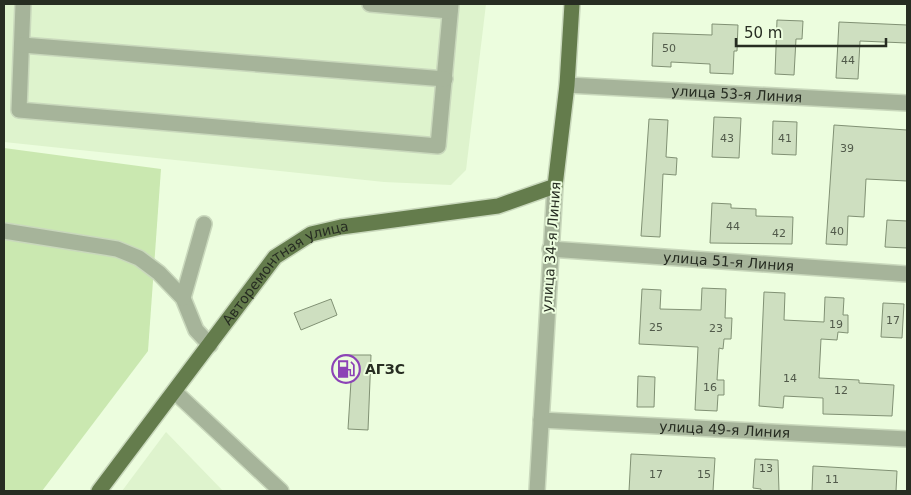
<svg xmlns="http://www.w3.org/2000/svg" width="911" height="495" font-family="'DejaVu Sans',sans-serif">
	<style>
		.built { fill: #def3cd }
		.green { fill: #cae8b0 }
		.building { fill: #cedfc0; stroke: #819174 }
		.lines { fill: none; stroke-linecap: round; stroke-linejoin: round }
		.minor-casing { stroke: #c9d8bc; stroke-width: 18 }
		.major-casing { stroke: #c9d8bc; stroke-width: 18 }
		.minor { stroke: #a6b49a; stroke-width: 15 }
		.major { stroke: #647c4c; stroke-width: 15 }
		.labels { text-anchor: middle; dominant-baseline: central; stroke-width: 4; stroke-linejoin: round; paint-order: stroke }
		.number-label { font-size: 11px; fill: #515a4a }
		.street-label { font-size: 14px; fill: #272d22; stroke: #ecfdde }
		.poi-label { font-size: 14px; font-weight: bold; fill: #272d22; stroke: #ecfdde; text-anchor: start }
	</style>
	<rect width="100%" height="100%" fill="#ecfdde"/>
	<g class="built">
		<polygon points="4,4 486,4 466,170 451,185 384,182 4,142"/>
		<polygon points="166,432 223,491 122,491"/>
	</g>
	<polygon class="green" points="4,148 161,169 148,351 42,491 4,491"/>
	<g class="building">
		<polygon points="777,20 803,21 802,39 796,39 794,75 775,74"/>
		<polygon points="839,22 907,25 907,43 860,41 858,79 836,78"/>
		<polygon points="712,24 738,25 737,51 734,51 733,74 710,73 710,64 671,62 671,67 652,66 653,33 712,35"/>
		<polygon points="714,117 741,118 739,158 712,157"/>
		<polygon points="649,119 668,120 666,157 677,158 676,175 663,174 660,237 641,236"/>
		<polygon points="773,121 797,122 796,155 772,154"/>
		<polygon points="834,125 907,130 907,181 866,179 864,217 848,216 847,245 826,244"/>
		<polygon points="712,203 731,204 731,208 756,209 756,216 793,217 792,244 710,243"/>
		<polygon points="887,220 907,221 907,248 885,247"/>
		<polygon points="702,288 726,289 725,318 732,318 731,339 724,339 723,349 719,348 717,380 724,380 724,395 718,395 717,411 695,410 698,347 639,344 642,289 661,290 660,309 701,310"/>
		<polygon points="764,292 785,293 784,320 824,322 825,297 844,298 843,315 848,315 848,333 838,332 837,340 821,339 819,378 859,380 859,383 894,385 892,416 823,414 823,398 784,396 783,408 759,406"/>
		<polygon points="331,299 337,315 301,330 294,313"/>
		<polygon points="883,303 904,304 902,338 881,337"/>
		<polygon points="347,355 371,355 368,430 348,429 351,381 346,381"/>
		<polygon points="638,376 655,377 654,407 637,407"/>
		<polygon points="631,454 715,458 713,491 629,491"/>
		<polygon points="755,459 778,460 779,491 761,491 761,489 753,488"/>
		<polygon points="813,466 897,471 896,491 812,491"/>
	</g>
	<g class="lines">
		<defs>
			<g id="minor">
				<polyline points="23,4 19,110 438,146 451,4"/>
				<polyline points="370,4 450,11"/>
				<polyline points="22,45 445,79"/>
				<path id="s1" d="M567 85 907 103"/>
				<polyline points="4,231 117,249 139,258 159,273 183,298 196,330 210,345"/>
				<path id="s2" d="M550 249 907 274"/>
				<polyline points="183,298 204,224"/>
				<polyline points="175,392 281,491"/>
				<path id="s3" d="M541 420 907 439"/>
				<polyline points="537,491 555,186"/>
			</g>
			<g id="major">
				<path id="s4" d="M99 491 275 257 311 234 341 227 498 206 555 186 567 85 572 4"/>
			</g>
		</defs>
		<use href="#minor" class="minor-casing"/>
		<use href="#major" class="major-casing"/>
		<use href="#minor" class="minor"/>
		<use href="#major" class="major"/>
	</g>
	<defs>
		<symbol id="fuel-ring" viewBox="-11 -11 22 22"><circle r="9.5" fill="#ecfdde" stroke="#8c43b6" stroke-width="1.5"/><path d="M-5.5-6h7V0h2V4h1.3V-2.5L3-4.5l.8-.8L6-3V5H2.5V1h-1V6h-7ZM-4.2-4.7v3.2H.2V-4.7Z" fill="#8c43b6"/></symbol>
	</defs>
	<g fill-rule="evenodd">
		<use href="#fuel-ring" x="330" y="353" width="32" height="32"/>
	</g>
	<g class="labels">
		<g class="number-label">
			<text x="669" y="48">50</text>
			<text x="848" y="60">44</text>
			<text x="727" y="138">43</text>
			<text x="785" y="138">41</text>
			<text x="847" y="148">39</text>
			<text x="733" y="226">44</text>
			<text x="837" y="231">40</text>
			<text x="779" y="233">42</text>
			<text x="893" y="320">17</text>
			<text x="836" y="324">19</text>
			<text x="656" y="327">25</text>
			<text x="716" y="328">23</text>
			<text x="790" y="378">14</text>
			<text x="710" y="387">16</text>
			<text x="841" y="390">12</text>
			<text x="766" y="468">13</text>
			<text x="656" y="474">17</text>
			<text x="704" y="474">15</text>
			<text x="832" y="479">11</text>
		</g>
		<g class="street-label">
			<text stroke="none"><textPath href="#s1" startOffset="170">улица 53-я Линия</textPath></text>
			<text transform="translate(551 247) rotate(-86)">улица 34-я Линия</text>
			<text stroke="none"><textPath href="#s2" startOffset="179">улица 51-я Линия</textPath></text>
			<text stroke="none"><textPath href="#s4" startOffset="292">Авторемонтная улица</textPath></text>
			<text stroke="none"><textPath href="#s3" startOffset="184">улица 49-я Линия</textPath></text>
		</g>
		<g class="poi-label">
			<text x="365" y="369">АГЗС</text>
		</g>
	</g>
	<rect width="911" height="495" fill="none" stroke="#272d22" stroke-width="10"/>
	<path d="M736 38v8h150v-8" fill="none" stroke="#272d22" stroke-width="2.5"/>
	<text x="744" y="38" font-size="15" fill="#272d22" stroke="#ecfdde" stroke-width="4" paint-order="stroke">50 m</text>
</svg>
